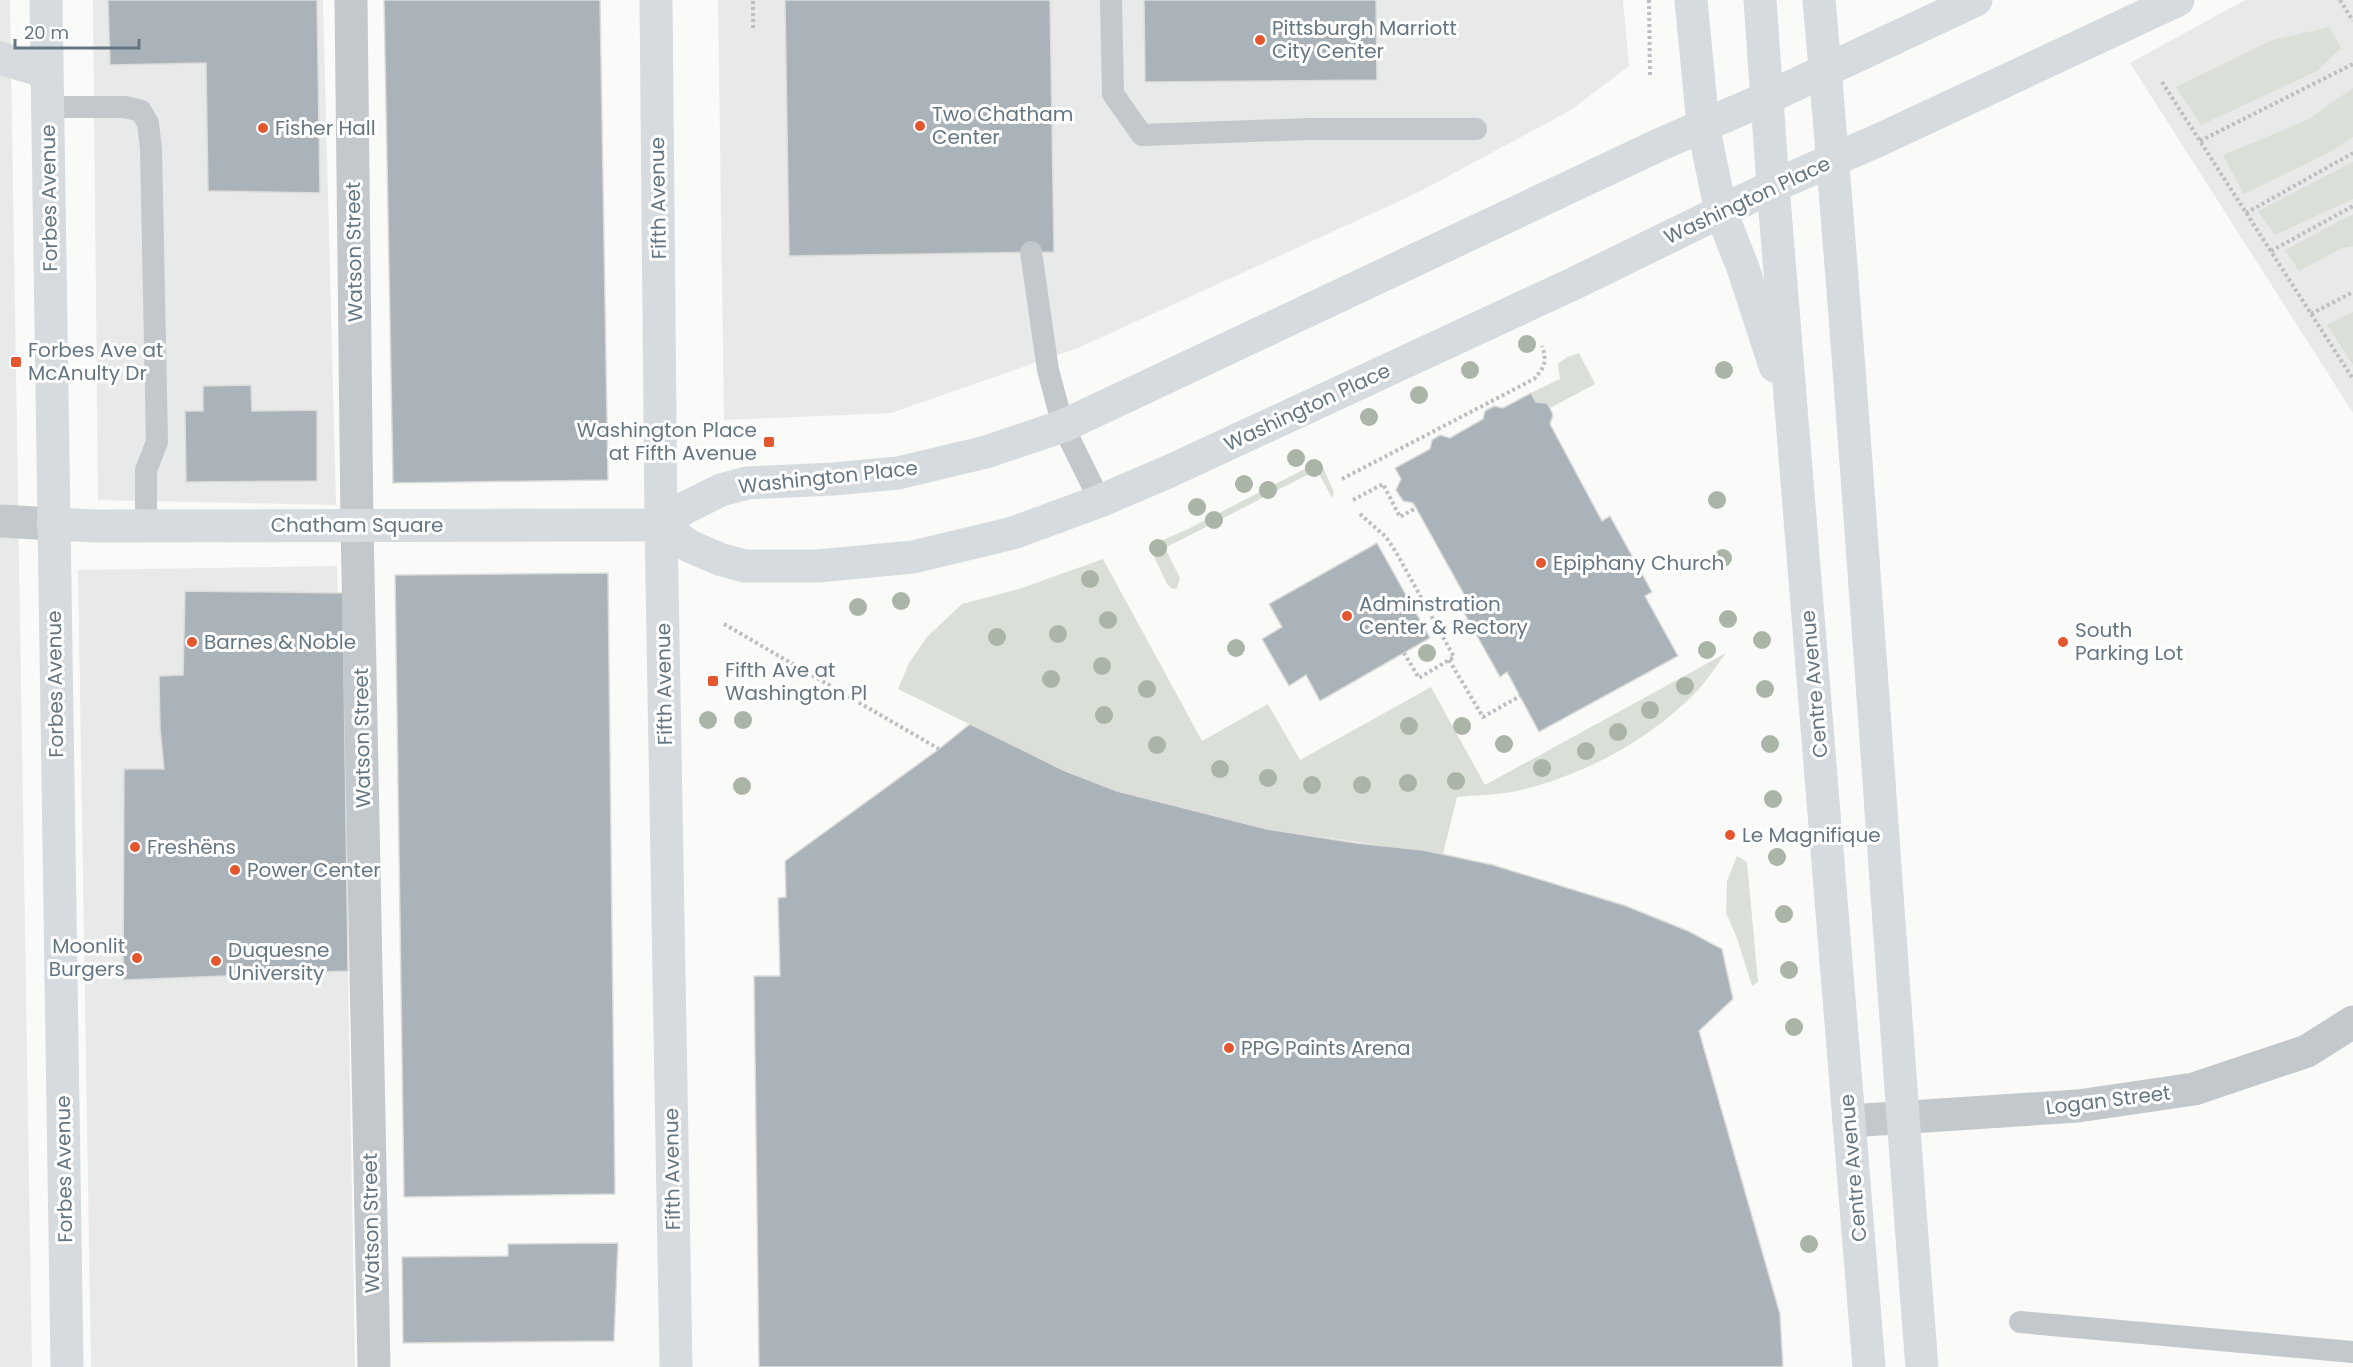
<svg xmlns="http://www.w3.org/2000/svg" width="2353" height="1367" font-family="Poppins,sans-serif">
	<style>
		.built { fill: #e8e9e9 }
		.green { fill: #dadfd7 }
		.building { fill: #aab3b9; stroke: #dcdcda; stroke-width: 1.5 }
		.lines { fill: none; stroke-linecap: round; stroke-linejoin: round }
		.path { stroke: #bbbfc2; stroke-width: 4; stroke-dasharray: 3 3; stroke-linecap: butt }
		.service { stroke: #c3c8cc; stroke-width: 22 }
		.minor { stroke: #c3c8cc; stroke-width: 33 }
		.tertiary { stroke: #c3c8cc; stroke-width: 33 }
		.secondary { stroke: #d6dbdf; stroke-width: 33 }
		.primary { stroke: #d6dbdf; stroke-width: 33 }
		.motorway { stroke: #d6dbdf; stroke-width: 33 }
		.tree { fill: #aab4a7 }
		.poi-dot { fill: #e4572e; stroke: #fff; stroke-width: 2 }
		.labels { text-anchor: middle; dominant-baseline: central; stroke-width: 6; stroke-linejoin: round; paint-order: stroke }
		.poi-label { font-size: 20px; fill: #657683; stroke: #fff; text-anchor: start }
		.street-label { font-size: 20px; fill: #657683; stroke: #fff }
	</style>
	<rect width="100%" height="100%" fill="#fafaf8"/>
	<g class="built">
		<polygon points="0,0 10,0 32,1367 0,1367"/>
		<polygon points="93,0 323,0 336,505 98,500"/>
		<polygon points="718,0 1623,0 1629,66 1571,110 1415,194 1078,348 891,413 724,420"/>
		<polygon points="2245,0 2353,0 2353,413 2130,63"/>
		<polygon points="337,566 348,971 355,1367 91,1367 78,570"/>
	</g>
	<g class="green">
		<polygon points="2329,27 2341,48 2317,71 2201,125 2176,87 2270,41"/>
		<polygon points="2353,88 2353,137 2330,152 2244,194 2223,155 2307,120"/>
		<polygon points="2353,162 2353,199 2275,235 2258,211"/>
		<polygon points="2353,214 2353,246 2342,248 2299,271 2285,250"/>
		<polygon points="2353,312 2353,365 2327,325"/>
		<polygon points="1579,353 1595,384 1550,408 1547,403 1536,402 1531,393 1560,379 1558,364 1567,357"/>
		<polygon points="1320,461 1334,492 1332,498 1317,470 1165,548 1180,578 1177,588 1173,589 1167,584 1149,546 1186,530"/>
		<path d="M1103 559 1202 741 1268 704 1300 760 1431 687 1485 785 1726 653C1717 665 1708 679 1698 690 1651 739 1587 774 1521 790 1500 795 1478 795 1457 797L1443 854 1267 829 1117 791 1063 770 898 689 909 663 927 637 962 604 1019 589Z"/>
		<polygon points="1737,856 1747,862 1758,982 1752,986 1737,938 1726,913 1727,881"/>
	</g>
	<g class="building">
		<polygon points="108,0 317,0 320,193 208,191 206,63 110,65"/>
		<polygon points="384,0 600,0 608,480 393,483"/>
		<polygon points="785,0 1050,0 1054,252 789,256"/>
		<polygon points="1144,0 1376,0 1377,80 1145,82"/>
		<polygon points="251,385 252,411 317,410 317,481 186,482 185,411 203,411 203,386"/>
		<polygon points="1531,393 1536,402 1547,403 1550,408 1553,415 1550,424 1602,521 1610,516 1652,592 1645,596 1678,656 1539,732 1507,672 1500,677 1458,602 1466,598 1416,508 1413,503 1403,501 1396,490 1401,479 1395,468 1430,449 1432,440 1440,435 1450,438 1483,419 1485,411 1494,406 1503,408"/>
		<polygon points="1377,543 1430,638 1320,701 1306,675 1289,686 1262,639 1282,627 1269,604"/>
		<polygon points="608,573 615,1194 404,1197 395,575"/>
		<polygon points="185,591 343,593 348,971 123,980 124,769 164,769 160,728 159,676 183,675"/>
		<polygon points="970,724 1063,770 1117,791 1267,829 1356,843 1423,850 1493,865 1626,906 1688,931 1722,949 1733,999 1699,1031 1780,1314 1783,1367 759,1367 754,976 780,976 778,898 786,897 785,861 939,749"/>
		<polygon points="618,1243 614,1341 403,1343 402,1257 508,1256 508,1244"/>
	</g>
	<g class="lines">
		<g class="path">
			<polyline points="1649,0 1650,75"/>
			<polyline points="2340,0 2353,21"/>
			<polyline points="753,28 753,0"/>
			<polyline points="2162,82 2353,379"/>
			<polyline points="2200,141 2353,64"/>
			<polyline points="2246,213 2353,153"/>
			<polyline points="2271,251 2353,206"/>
			<polyline points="2311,314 2353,292"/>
			<path d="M1342 479 1534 379C1545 367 1547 361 1542 346"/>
			<polyline points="1353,500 1383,484 1400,517 1416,508"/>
			<polyline points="1360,514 1386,537 1396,552 1454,657 1419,678 1404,653"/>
			<polyline points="724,624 939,749"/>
			<polyline points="1449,660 1483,717 1520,696"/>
		</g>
		<g class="service">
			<polyline points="1111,0 1113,94 1142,135 1310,129 1476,129"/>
			<polyline points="48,107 125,107 141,111 148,123 151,149 157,442 146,470 146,525"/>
			<polyline points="1031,252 1048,370 1063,426 1100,501"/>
			<polyline points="2020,1322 2353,1352"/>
		</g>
		<g class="minor">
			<polyline points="351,0 357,524 374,1367"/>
			<polyline points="0,521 53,524"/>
		</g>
		<polyline class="tertiary" points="1849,1121 2078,1106 2194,1089 2307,1051 2353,1022"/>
		<g class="secondary">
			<polyline points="1760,0 1773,186 1869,1367"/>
			<path d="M1819 0C1859 455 1886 911 1922 1367"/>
			<polyline points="0,58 46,72"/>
			<polyline points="1721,212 1743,268 1775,366"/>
			<polyline points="53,524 97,526 661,525"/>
			<polyline points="661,525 689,546 722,560 745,566 818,566 913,557 1013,533 1100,501 1170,471 1575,283 1773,186 1879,140 2178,0"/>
			<polyline points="661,525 683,509 721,490 747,483 834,479 898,473 986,452 1063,426 1661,144 1767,98 1976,0"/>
		</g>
		<g class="primary">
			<polyline points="46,0 67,1367"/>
			<polyline points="656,0 661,525 676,1367"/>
		</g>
		<polyline class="motorway" points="1691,0 1703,125 1721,212"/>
	</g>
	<g class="tree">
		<circle cx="1527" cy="344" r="9"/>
		<circle cx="1470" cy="370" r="9"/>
		<circle cx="1724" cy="370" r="9"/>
		<circle cx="1419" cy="395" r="9"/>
		<circle cx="1369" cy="417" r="9"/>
		<circle cx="1296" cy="458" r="9"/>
		<circle cx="1314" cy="468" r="9"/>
		<circle cx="1244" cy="484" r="9"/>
		<circle cx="1268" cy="490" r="9"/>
		<circle cx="1717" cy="500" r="9"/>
		<circle cx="1197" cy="507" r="9"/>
		<circle cx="1214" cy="520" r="9"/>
		<circle cx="1158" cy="548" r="9"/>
		<circle cx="1723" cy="558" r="9"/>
		<circle cx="1090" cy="579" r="9"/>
		<circle cx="901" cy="601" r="9"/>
		<circle cx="858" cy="607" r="9"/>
		<circle cx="1728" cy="619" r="9"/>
		<circle cx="1108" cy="620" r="9"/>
		<circle cx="1058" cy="634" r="9"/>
		<circle cx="997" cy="637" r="9"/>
		<circle cx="1762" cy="640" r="9"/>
		<circle cx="1236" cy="648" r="9"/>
		<circle cx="1707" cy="650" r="9"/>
		<circle cx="1427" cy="653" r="9"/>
		<circle cx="1102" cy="666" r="9"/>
		<circle cx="1051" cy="679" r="9"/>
		<circle cx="1685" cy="686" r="9"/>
		<circle cx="1147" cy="689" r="9"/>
		<circle cx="1765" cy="689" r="9"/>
		<circle cx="1650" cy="710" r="9"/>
		<circle cx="1104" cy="715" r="9"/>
		<circle cx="708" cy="720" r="9"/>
		<circle cx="743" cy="720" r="9"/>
		<circle cx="1409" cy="726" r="9"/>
		<circle cx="1462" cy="726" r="9"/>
		<circle cx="1618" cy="732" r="9"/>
		<circle cx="1504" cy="744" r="9"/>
		<circle cx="1770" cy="744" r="9"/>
		<circle cx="1157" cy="745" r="9"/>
		<circle cx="1586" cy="751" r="9"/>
		<circle cx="1542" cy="768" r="9"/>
		<circle cx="1220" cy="769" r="9"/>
		<circle cx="1268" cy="778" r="9"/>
		<circle cx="1456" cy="781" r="9"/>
		<circle cx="1408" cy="783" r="9"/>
		<circle cx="1312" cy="785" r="9"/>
		<circle cx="1362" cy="785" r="9"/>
		<circle cx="742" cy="786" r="9"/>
		<circle cx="1773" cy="799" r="9"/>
		<circle cx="1777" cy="857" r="9"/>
		<circle cx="1784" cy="914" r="9"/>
		<circle cx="1789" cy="970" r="9"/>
		<circle cx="1794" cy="1027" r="9"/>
		<circle cx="1809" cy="1244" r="9"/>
	</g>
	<g class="poi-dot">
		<circle cx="1260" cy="40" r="6"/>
		<circle cx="920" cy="126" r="6"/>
		<circle cx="263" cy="128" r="6"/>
		<rect x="10" y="356" width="12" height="12" rx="3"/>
		<rect x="763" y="436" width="12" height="12" rx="3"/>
		<circle cx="1541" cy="563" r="6"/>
		<circle cx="1347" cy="616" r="6"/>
		<circle cx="192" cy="642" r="6"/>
		<circle cx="2063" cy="642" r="6"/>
		<rect x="707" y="675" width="12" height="12" rx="3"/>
		<circle cx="1730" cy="835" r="6"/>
		<circle cx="135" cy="847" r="6"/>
		<circle cx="235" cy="870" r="6"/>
		<circle cx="137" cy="958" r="6"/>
		<circle cx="216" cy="961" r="6"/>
		<circle cx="1229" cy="1048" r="6"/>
	</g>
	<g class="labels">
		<g class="poi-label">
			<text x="1272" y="28">Pittsburgh Marriott<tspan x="1272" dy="23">City Center</tspan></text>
			<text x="932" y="114">Two Chatham<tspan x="932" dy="23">Center</tspan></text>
			<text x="275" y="128">Fisher Hall</text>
			<text x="28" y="350">Forbes Ave at<tspan x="28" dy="23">McAnulty Dr</tspan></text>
			<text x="757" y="430" text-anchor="end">Washington Place<tspan x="757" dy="23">at Fifth Avenue</tspan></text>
			<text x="1553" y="563">Epiphany Church</text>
			<text x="1359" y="604">Adminstration<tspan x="1359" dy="23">Center &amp; Rectory</tspan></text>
			<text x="2075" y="630">South<tspan x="2075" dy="23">Parking Lot</tspan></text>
			<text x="204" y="642">Barnes &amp; Noble</text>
			<text x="725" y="670">Fifth Ave at<tspan x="725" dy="23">Washington Pl</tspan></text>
			<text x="1742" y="835">Le Magnifique</text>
			<text x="147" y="847">Freshëns</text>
			<text x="247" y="870">Power Center</text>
			<text x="125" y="946" text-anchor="end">Moonlit<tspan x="125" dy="23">Burgers</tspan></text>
			<text x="228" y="950">Duquesne<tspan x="228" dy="23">University</tspan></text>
			<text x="1241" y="1048">PPG Paints Arena</text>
		</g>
		<g class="street-label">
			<text transform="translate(49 198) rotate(-91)">Forbes Avenue</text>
			<text transform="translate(658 198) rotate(-91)">Fifth Avenue</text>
			<text transform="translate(1747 200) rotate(-25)">Washington Place</text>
			<text transform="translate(354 252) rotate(-91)">Watson Street</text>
			<text transform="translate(1307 407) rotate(-25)">Washington Place</text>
			<text transform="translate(828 477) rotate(-6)">Washington Place</text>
			<text x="357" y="525">Chatham Square</text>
			<text transform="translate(55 684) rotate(-91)">Forbes Avenue</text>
			<text transform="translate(664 684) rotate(-91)">Fifth Avenue</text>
			<text transform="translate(1814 684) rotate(-95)">Centre Avenue</text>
			<text transform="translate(362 738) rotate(-91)">Watson Street</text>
			<text transform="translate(2108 1100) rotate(-7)">Logan Street</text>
			<text transform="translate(1853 1168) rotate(-95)">Centre Avenue</text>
			<text transform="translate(64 1169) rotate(-91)">Forbes Avenue</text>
			<text transform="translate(672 1169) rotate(-91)">Fifth Avenue</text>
			<text transform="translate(371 1223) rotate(-91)">Watson Street</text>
		</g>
	</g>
	<path d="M15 39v9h124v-9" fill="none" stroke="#657683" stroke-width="3"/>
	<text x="24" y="39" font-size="18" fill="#657683" stroke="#ffffff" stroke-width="4.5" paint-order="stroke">20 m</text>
</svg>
